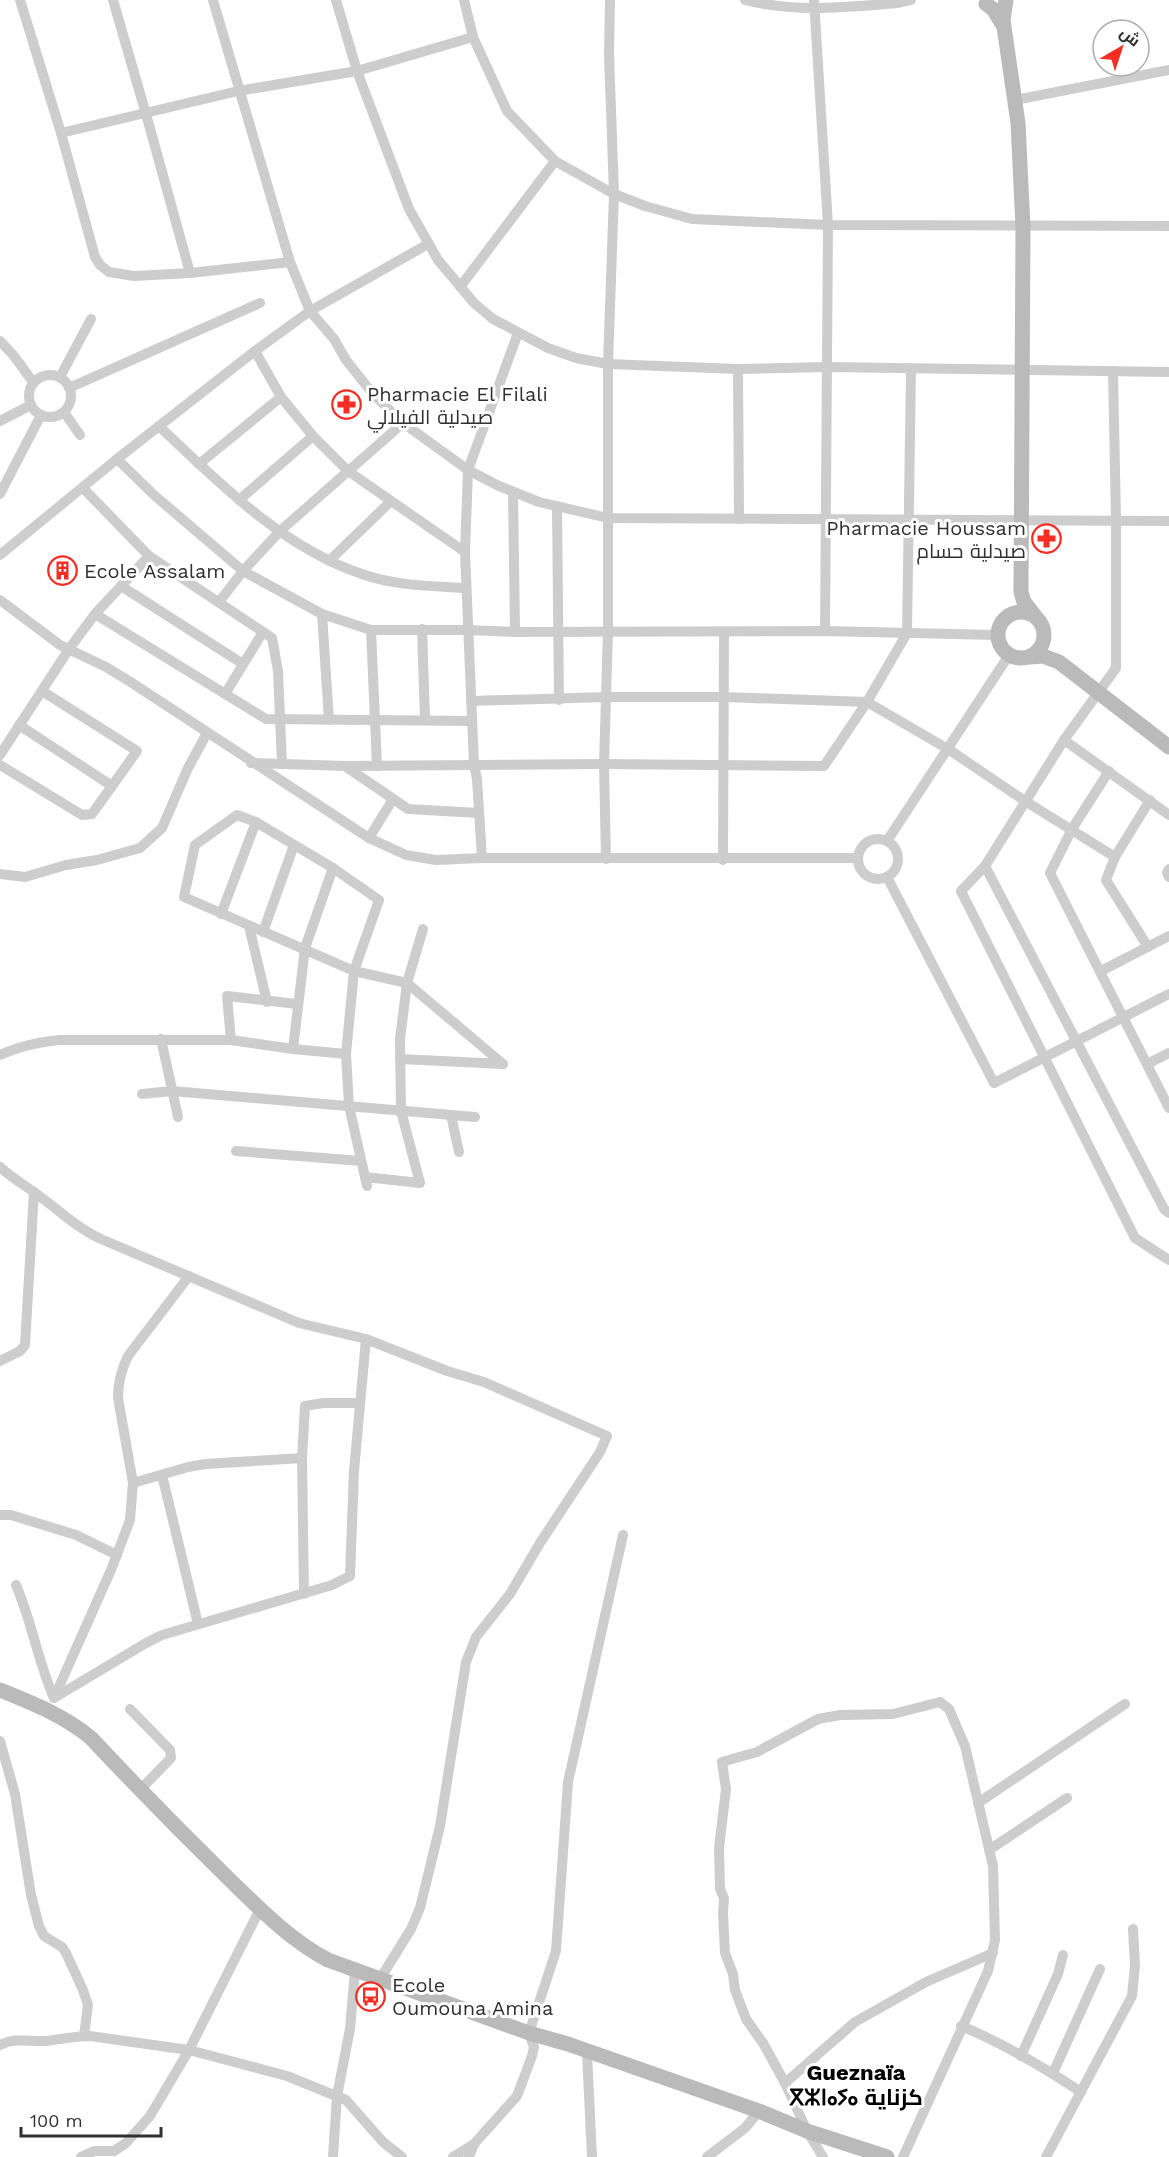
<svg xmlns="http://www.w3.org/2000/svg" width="1169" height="2157" font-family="'Work Sans',Cairo,'Noto Sans Tifinagh',sans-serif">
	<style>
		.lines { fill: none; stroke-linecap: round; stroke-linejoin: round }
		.street { stroke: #cdcdcd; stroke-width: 10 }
		.secondary { stroke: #bababa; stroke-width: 15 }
		.labels { text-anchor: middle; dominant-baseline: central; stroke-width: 6; stroke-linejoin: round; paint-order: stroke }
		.poi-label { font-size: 20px; fill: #303030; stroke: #fff; text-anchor: start }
		.quarter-label { font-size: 22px; font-weight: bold; fill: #000; stroke: #fff }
	</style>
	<rect width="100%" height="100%" fill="#fff"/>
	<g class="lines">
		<g class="street">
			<polyline points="20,0 61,133 95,257 100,265 109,272 134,276 190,273 290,262"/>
			<polyline points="113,0 146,114 190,273"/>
			<polyline points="213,0 290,262 310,311 334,339 346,360 373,394 403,423 468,470 499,486 539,502 608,518 1169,521"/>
			<polyline points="336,0 357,71 409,209 438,260 474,303 493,319 548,348 576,358 608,364 738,369 827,367 1169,372"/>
			<polyline points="464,0 473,37 507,111 555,161 614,194 645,206 692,219 828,225 1169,226"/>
			<path d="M745 0C795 13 847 7 898 3L911 0"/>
			<polyline points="814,0 828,225 825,631"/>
			<polyline points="1015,100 1169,70"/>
			<polyline points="61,133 238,91 357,71 473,37"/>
			<polyline points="460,287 555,161"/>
			<polyline points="0,341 14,356 33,382"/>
			<polyline points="255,351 281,397 313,436 348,471 465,552"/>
			<polyline points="738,369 739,519"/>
			<polyline points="1113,371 1116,520 1116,668 1064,740 985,866 1164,1209 1169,1213"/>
			<circle cx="50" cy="396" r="21"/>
			<polyline points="60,377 91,319"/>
			<polyline points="69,388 260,303"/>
			<polyline points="64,412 80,435"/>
			<polyline points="0,421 31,405"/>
			<path d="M159 426C219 483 282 547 362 574 395 586 432 586 466 588"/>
			<polyline points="117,459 154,495 243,571 322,614"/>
			<polyline points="199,464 281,397"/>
			<polyline points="83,488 149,556 272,638 278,671 282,764"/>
			<polyline points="513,492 515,632"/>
			<polyline points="0,494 41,415"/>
			<polyline points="239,500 313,436"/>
			<polyline points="557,506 559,700"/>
			<polyline points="0,555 117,459 255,351 310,311 428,244"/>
			<polyline points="329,561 390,502"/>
			<polyline points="121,586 243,664"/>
			<polyline points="0,600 60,645 106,667 129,681 369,838 406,855 436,860 482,858 857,858"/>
			<polyline points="219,602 243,571 280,531 403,423"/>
			<polyline points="95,614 266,719 472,721"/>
			<polyline points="422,629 425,719"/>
			<polyline points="371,630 377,766"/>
			<polyline points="225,694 263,632"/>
			<polyline points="471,701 607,697 724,697 867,702 948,749 1025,801 1115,857"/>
			<polyline points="329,720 322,614 371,630 467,630 515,632 825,631 997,635"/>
			<polyline points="19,725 112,786"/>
			<polyline points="1064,740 1169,815"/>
			<polyline points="0,755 69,649 95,614 149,556"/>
			<polyline points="251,763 345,766 604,764 824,766 867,702 907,633 911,369"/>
			<polyline points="0,765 82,815 92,814 137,751 42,691"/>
			<polyline points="345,766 408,809 479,813"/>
			<polyline points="1109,771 1072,829 1050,873 1169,1108"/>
			<polyline points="256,822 237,815 195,845 184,897 354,971 407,983 503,1064"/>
			<polyline points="369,838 393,799"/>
			<circle cx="878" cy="859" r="20"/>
			<polyline points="887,841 1009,655"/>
			<polyline points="482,858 477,779 474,765 465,552 468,470 518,333"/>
			<polyline points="606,859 604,764 608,631 608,364 614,194 609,54 610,0"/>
			<polyline points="723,860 724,632"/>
			<polyline points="985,866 961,891 1135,1238 1169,1260"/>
			<polyline points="1169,869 1167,873 1169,877"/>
			<polyline points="0,874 25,877 66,865 97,860 140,848 162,828 188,768 207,733"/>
			<polyline points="887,877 994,1083 1169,994"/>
			<polyline points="221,914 256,822 333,868 379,900 354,971 346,1054 349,1106 367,1186"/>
			<polyline points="249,926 267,1002"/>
			<polyline points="263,932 294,845"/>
			<polyline points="1148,947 1106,880 1115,857 1150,800"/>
			<polyline points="1101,971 1169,936"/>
			<polyline points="161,1039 178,1117"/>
			<polyline points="231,1040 227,996 297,1004"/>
			<polyline points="293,1049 305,948 333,868"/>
			<path d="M0 1055C19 1046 39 1042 59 1040H231L293 1049 346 1054"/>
			<polyline points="400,1059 503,1064"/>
			<polyline points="1147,1064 1169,1053"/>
			<polyline points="142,1094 172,1091 475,1117"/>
			<polyline points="451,1115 459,1152"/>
			<polyline points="236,1151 361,1161"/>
			<path d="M0 1167C13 1179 28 1187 42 1198 62 1213 79 1229 101 1239L299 1323 366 1339 447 1371 484 1382 607 1436 600 1452 540 1543 510 1594 476 1637 466 1662 440 1826 420 1908 411 1929 380 1979"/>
			<polyline points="365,1177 420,1183 401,1111 400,1039 407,983 423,929"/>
			<polyline points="0,1361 20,1351 25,1345 34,1192"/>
			<polyline points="162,1475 198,1624"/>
			<polyline points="133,1483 188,1467 206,1464 302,1458"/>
			<polyline points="0,1515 11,1515 76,1535 117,1555"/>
			<path d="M16 1585C32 1622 38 1662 54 1698L146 1643 162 1635 332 1585 350 1576 354 1471 366 1339"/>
			<polyline points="304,1594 302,1458 305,1406 323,1403 360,1403"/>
			<path d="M54 1698 111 1570 130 1520 133 1483 118 1398C118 1383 121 1370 128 1356L189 1276"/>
			<polyline points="130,1709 170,1750 171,1758 140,1790"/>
			<polyline points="0,1741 15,1794 31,1895 39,1926 44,1936 62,1947 66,1953 83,1990 88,2005 84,2036"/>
			<polyline points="978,1803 1125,1704"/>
			<polyline points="989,1850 1067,1798"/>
			<path d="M961 2026C1003 2043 1043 2067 1081 2092"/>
			<path d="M0 2045C16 2037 30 2042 47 2041 62 2039 75 2036 90 2036L189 2050 260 1909"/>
			<polyline points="587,2053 592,2157"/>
			<polyline points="1021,2056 1058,1974 1063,1955"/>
			<polyline points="1053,2073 1100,1969"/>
			<polyline points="785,2083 855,2022 926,1982 993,1953"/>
			<polyline points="81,2157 94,2151 114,2151 126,2143 150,2116 189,2050 287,2076 346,2100 383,2142 402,2157"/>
			<polyline points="333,2157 337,2096 350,2029 355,1971"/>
			<polyline points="453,2157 474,2144"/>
			<polyline points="469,2157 474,2144 517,2096 532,2056 534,2047 529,2033 556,1951 568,1782 623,1535"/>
			<polyline points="707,2157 745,2128 759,2111"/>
			<polyline points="823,2157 807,2131 785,2083 763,2043 746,2019 735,1990 733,1974 725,1953 723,1913 724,1898 720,1889 719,1848 726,1789 722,1762 757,1752 818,1719 840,1715 893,1714 940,1702 949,1709 965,1746 993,1866 995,1940 988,1971 903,2157"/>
			<polyline points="1046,2157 1132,1996 1135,1966 1133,1929"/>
		</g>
		<g class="secondary">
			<polyline points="1006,0 1003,20 1018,123 1023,227 1021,592 1024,602 1035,616"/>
			<polyline points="986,4 993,9 1003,25"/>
			<circle cx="1021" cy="635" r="23"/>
			<polyline points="1030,657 1043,656 1059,662 1169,747"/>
			<path d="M0 1690C32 1703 63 1715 91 1738 136 1786 182 1833 229 1879 260 1909 290 1940 328 1960L529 2033 568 2044 759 2111 807 2131 887 2157"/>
		</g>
	</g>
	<defs>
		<symbol id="pharmacy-ring" viewBox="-11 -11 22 22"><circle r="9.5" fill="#fff" stroke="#f62d23" stroke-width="1.5"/><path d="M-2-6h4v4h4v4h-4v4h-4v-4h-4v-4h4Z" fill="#f62d23"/></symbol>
		<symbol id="building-ring" viewBox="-11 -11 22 22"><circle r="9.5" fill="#fff" stroke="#f62d23" stroke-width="1.5"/><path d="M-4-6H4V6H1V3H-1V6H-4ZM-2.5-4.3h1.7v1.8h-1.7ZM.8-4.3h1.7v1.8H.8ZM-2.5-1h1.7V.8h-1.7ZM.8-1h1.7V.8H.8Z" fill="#f62d23"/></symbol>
		<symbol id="bus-ring" viewBox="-11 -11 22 22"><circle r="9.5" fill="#fff" stroke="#f62d23" stroke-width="1.5"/><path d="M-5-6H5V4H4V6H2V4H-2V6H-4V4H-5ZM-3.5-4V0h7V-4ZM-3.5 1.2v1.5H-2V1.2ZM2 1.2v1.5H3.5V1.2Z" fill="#f62d23"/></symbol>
	</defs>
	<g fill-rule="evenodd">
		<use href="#pharmacy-ring" x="330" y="388" width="33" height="33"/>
		<use href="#pharmacy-ring" x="1030" y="522" width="33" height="33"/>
		<use href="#building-ring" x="46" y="554" width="33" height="33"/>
		<use href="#bus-ring" x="354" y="1980" width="33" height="33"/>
	</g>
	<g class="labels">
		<g class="poi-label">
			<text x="367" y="394">Pharmacie El Filali<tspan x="367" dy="23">صيدلية الفيلالي</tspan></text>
			<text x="1026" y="528" text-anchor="end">Pharmacie Houssam<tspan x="1026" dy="23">صيدلية حسام</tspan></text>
			<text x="84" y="571">Ecole Assalam</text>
			<text x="392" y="1985">Ecole<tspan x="392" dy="23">Oumouna Amina</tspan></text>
		</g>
		<g class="quarter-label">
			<text x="856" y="2072">Gueznaïa<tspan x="856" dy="25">ⴳⵣⵏⴰⵢⴰ كزناية</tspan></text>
		</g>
	</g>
	<g transform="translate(1121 48) rotate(39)"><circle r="28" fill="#ffffff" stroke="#acacac" stroke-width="1.5"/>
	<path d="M0-4.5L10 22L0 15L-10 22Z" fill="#f62d23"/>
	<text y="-9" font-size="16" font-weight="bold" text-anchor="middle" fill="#303030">ش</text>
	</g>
	<path d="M21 2127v9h140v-9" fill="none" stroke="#303030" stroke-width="3"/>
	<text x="30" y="2127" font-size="18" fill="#303030" stroke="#ffffff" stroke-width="4.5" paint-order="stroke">100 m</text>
</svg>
